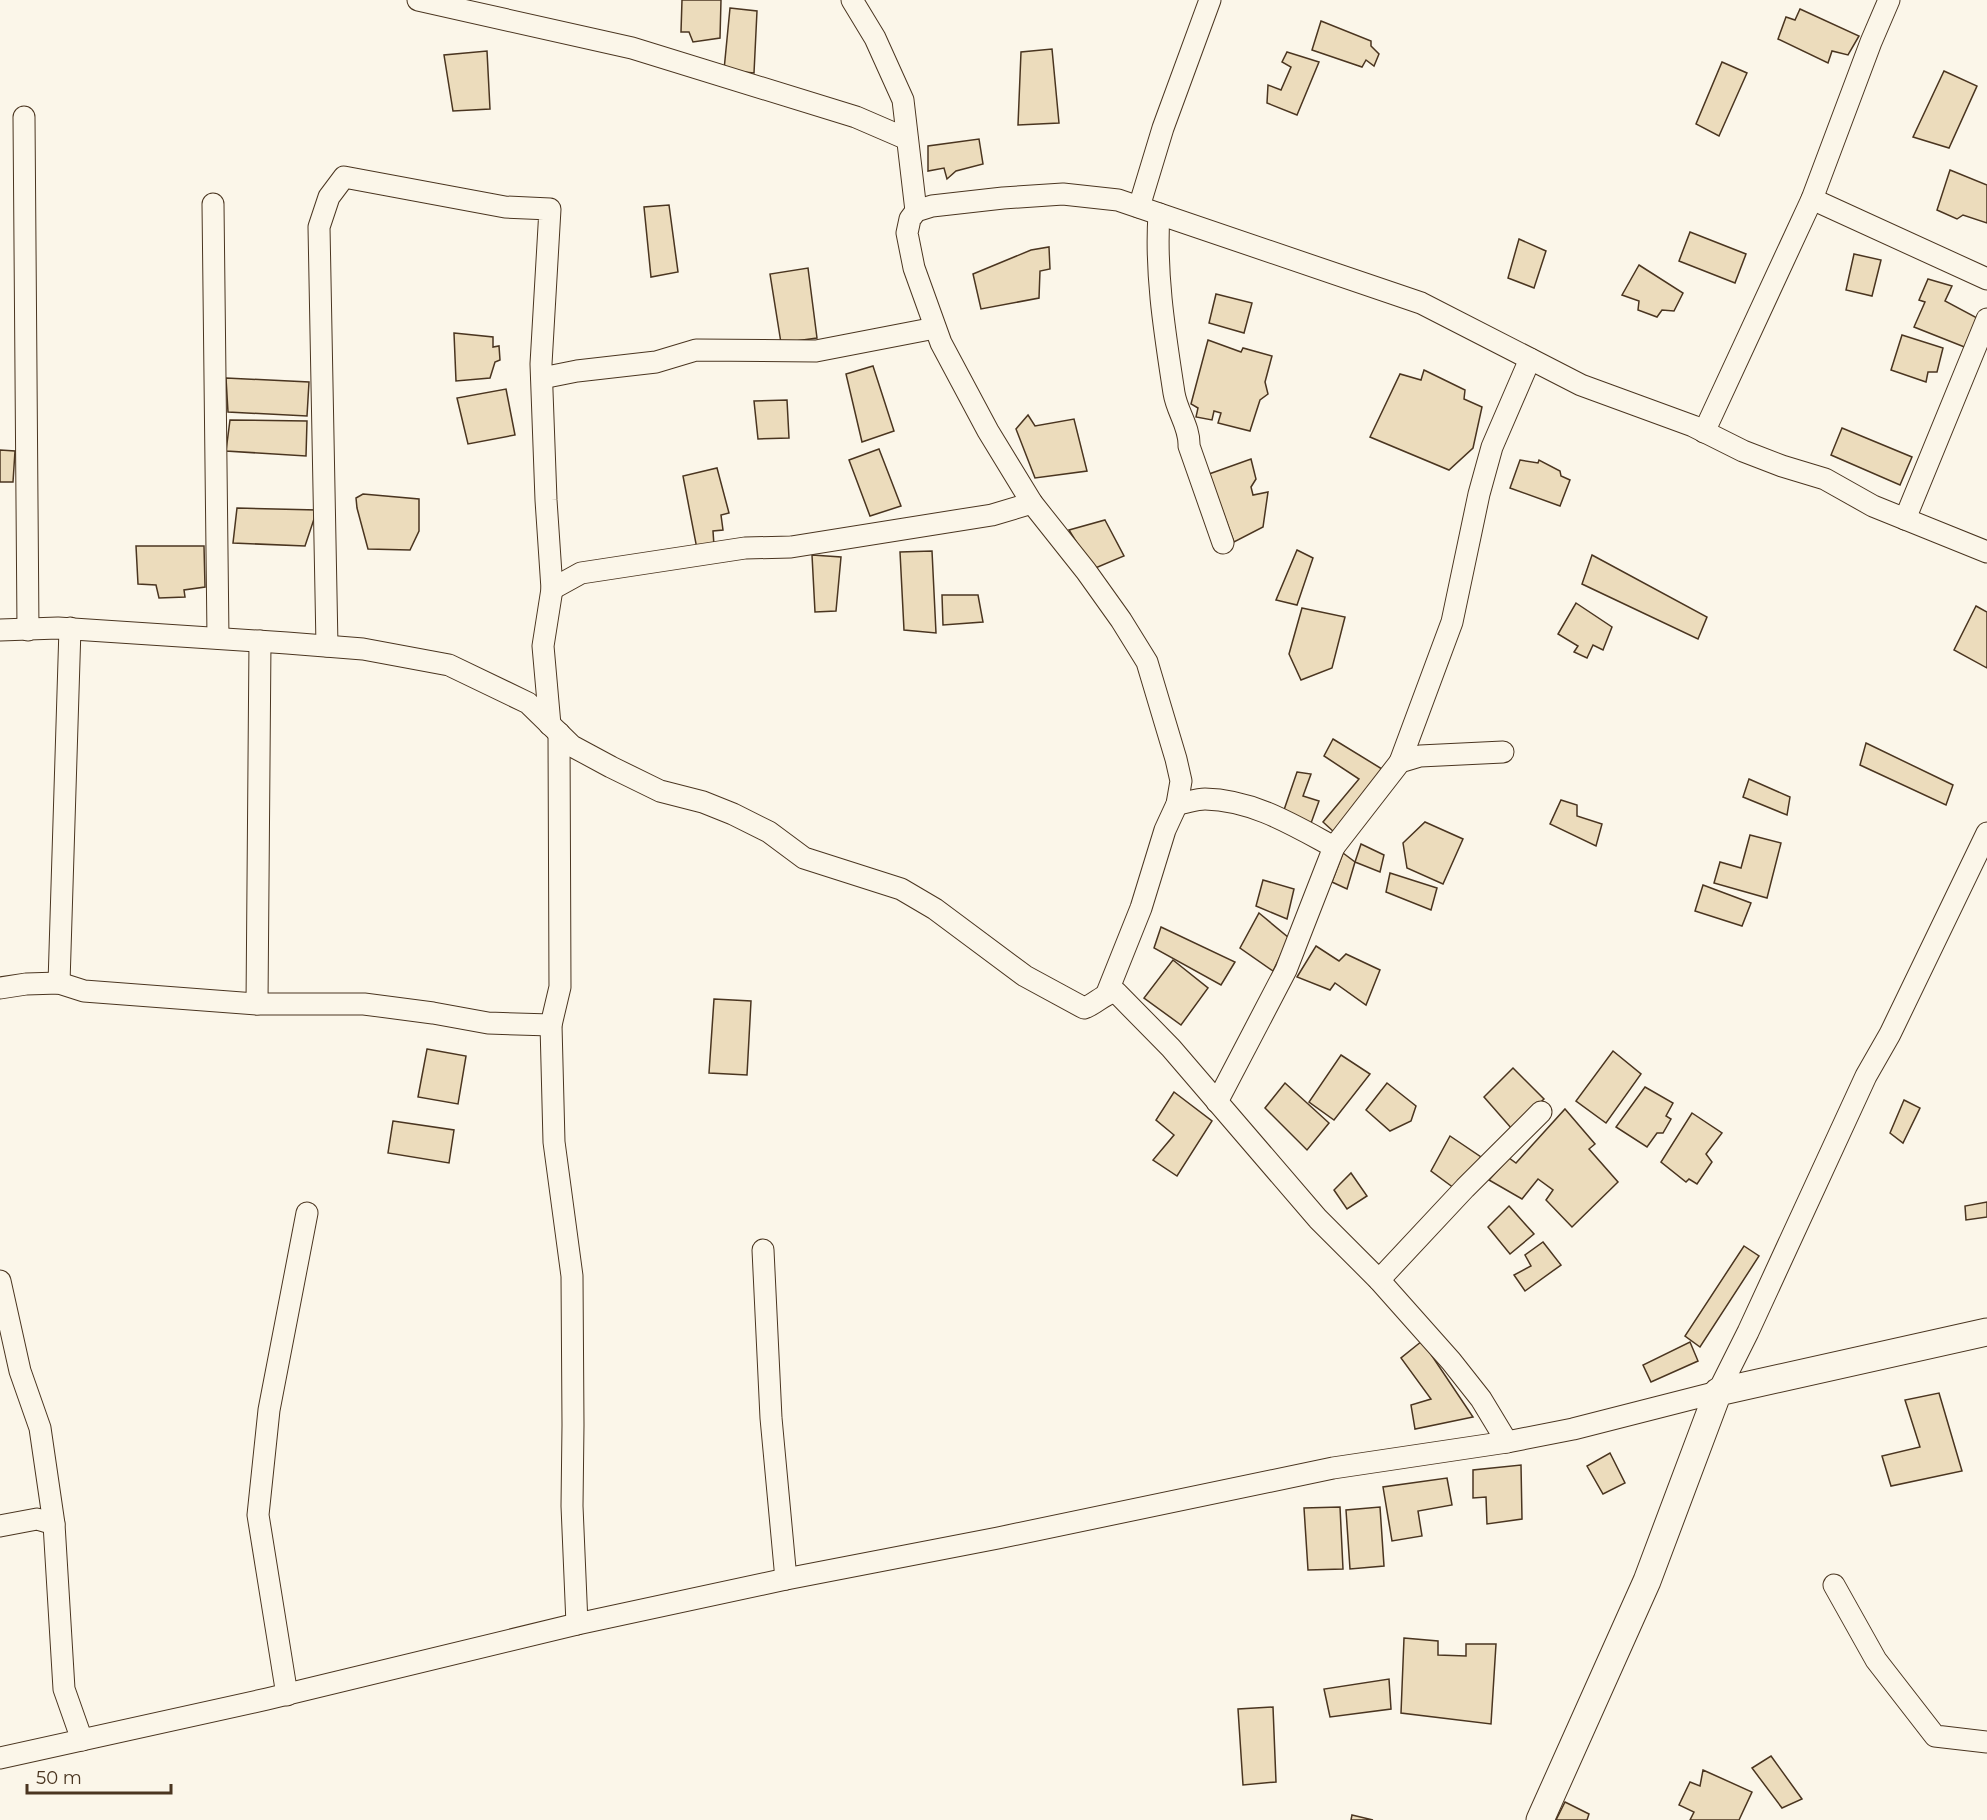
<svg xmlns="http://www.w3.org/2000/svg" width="1987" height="1820" font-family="Montserrat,sans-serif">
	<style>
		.building { fill: #ecdcbc; stroke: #4a3520; stroke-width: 1.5 }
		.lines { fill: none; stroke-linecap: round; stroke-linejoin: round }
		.minor-casing { stroke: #4a3520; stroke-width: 23 }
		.major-casing { stroke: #4a3520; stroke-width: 29 }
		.minor { stroke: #fbf6e9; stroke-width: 21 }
		.major { stroke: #fbf6e9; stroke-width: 27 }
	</style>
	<rect width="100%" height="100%" fill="#fbf6e9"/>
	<g class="building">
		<polygon points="682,0 721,0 720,38 693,42 689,32 681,32"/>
		<polygon points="730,8 757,11 754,73 724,70"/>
		<polygon points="1800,9 1859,36 1848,55 1832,51 1828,63 1778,39 1786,17 1795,20"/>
		<polygon points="1321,21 1371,41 1371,46 1379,54 1374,66 1366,60 1362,67 1312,50"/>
		<polygon points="1052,49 1059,123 1018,125 1021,52"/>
		<polygon points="487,51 490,109 453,111 444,55"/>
		<polygon points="1287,52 1319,62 1297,115 1267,103 1268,85 1281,90 1291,67 1282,62"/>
		<polygon points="1722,62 1747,73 1719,136 1696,124"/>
		<polygon points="1944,71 1977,86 1949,148 1913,137"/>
		<polygon points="979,139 983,164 956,171 947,179 944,168 928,171 928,146"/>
		<polygon points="1950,170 1987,185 1987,223 1963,215 1957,219 1937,210"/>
		<polygon points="669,205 678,272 651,277 644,207"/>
		<polygon points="1690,232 1746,254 1735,283 1679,261"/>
		<polygon points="1519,239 1546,251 1534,288 1508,278"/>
		<polygon points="1049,247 1050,269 1040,271 1039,298 981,309 973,274 1031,250"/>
		<polygon points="1854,254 1881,260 1872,296 1846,290"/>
		<polygon points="1639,265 1683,293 1674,311 1662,310 1657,317 1638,310 1639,301 1622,295"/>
		<polygon points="808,268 817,338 781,343 770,274"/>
		<polygon points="1928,279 1952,286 1945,301 1979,319 1967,348 1914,327 1925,302 1919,300"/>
		<polygon points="1216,294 1252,303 1244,333 1209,323"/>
		<polygon points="454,333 493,337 493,347 499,346 500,360 495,362 490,378 456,381"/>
		<polygon points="1902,335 1943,348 1937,372 1928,372 1926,382 1891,370"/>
		<polygon points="1208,340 1241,352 1243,348 1272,356 1265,382 1268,394 1260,400 1250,431 1218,423 1221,413 1214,411 1212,420 1196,417 1198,408 1191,404"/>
		<polygon points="873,366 894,431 862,442 846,374"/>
		<polygon points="1424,370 1465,390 1464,399 1482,407 1473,448 1449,470 1370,437 1400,374 1421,380"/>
		<polygon points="226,378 309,382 307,416 228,412"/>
		<polygon points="506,389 515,435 468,444 457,398"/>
		<polygon points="787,400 789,438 758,439 754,401"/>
		<polygon points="1028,415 1035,426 1074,419 1087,471 1035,478 1016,429"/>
		<polygon points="230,420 307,421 306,456 226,451"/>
		<polygon points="1842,428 1912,457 1900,485 1831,455"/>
		<polygon points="879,449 901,506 870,516 849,460"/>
		<polygon points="0,450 15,451 13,482 0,482"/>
		<polygon points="1251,459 1256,479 1251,487 1253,495 1268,492 1263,527 1234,542 1209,474"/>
		<polygon points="1520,460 1538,463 1539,460 1560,471 1561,476 1570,480 1560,506 1510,488"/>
		<polygon points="717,468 729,513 721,515 723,530 713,531 714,546 697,549 683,476"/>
		<polygon points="363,494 419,499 419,531 410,550 368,549 357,508 356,498"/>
		<polygon points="237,508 317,510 305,546 233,543"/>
		<polygon points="1105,520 1124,556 1093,569 1069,530"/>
		<polygon points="136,546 204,546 205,587 184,590 185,597 159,598 156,585 138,584"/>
		<polygon points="1297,550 1313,558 1297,605 1276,600"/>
		<polygon points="932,551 936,633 904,630 900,552"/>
		<polygon points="812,555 841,557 836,611 815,612"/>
		<polygon points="1592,555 1707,617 1698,639 1582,584"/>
		<polygon points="942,595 978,595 983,622 943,625"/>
		<polygon points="1576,603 1612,627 1603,650 1593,645 1587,658 1574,652 1578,646 1558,634"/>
		<polygon points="1976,606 1987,612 1987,668 1954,650"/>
		<polygon points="1302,608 1345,617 1332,668 1301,680 1289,654"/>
		<polygon points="1333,739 1382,769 1335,833 1323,822 1359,779 1324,756"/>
		<polygon points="1866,743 1953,785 1946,805 1860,765"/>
		<polygon points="1297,772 1311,774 1303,796 1319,801 1310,826 1284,810"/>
		<polygon points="1749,779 1790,797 1787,815 1743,797"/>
		<polygon points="1561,800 1577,805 1577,816 1602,824 1596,846 1550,824"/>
		<polygon points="1425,822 1463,839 1443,884 1407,868 1403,843"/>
		<polygon points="1750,835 1781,843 1767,898 1714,883 1720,862 1741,868"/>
		<polygon points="1361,844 1384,855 1380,872 1355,862"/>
		<polygon points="1343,853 1355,862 1347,889 1332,882"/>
		<polygon points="1390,873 1437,888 1431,910 1386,892"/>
		<polygon points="1263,880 1294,889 1287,919 1256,906"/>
		<polygon points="1703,885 1751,903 1742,926 1695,911"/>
		<polygon points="1259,913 1289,938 1273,971 1240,948"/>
		<polygon points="1161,927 1235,962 1221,985 1154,948"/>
		<polygon points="1316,946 1339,961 1346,954 1380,970 1366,1005 1335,983 1330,990 1297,977"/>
		<polygon points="1173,960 1208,988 1181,1025 1144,998"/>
		<polygon points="714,999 751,1001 747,1075 709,1073"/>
		<polygon points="427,1049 466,1056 458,1104 418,1097"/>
		<polygon points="1613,1051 1641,1074 1606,1123 1576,1101"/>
		<polygon points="1341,1055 1370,1074 1334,1120 1309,1102"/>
		<polygon points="1513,1068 1544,1099 1512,1129 1484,1097"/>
		<polygon points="1285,1083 1329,1123 1307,1150 1265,1108"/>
		<polygon points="1387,1083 1416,1106 1411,1121 1390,1131 1366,1110"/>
		<polygon points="1645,1087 1673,1103 1666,1116 1671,1119 1663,1133 1657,1133 1647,1147 1616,1127"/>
		<polygon points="1174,1092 1212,1121 1177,1176 1153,1160 1174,1135 1156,1120"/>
		<polygon points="1904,1100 1920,1108 1903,1143 1890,1133"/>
		<polygon points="1565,1109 1595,1144 1589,1149 1618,1182 1572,1227 1546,1200 1553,1190 1538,1179 1522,1199 1489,1180 1509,1158 1516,1163"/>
		<polygon points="1692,1113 1722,1133 1706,1154 1712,1162 1697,1184 1689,1179 1686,1182 1661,1162"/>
		<polygon points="393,1121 454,1130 449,1163 388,1153"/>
		<polygon points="1450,1136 1481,1157 1458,1191 1431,1171"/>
		<polygon points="1351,1173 1367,1196 1347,1209 1334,1190"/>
		<polygon points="1987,1202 1987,1217 1966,1220 1965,1206"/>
		<polygon points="1509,1206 1534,1234 1510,1254 1488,1227"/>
		<polygon points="1543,1242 1561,1265 1525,1291 1514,1275 1531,1266 1525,1255"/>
		<polygon points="1744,1246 1759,1256 1700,1347 1685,1336"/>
		<polygon points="1422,1341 1473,1417 1415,1429 1411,1405 1431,1399 1401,1358"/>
		<polygon points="1690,1342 1698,1361 1651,1382 1643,1365"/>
		<polygon points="1939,1393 1962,1471 1891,1486 1882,1456 1920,1447 1905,1400"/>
		<polygon points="1610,1453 1625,1483 1603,1494 1587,1466"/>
		<polygon points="1521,1465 1522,1519 1487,1524 1486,1497 1473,1498 1473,1470"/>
		<polygon points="1447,1478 1452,1505 1418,1511 1422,1536 1392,1541 1383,1487"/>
		<polygon points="1340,1507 1343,1569 1308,1570 1304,1508"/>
		<polygon points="1380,1507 1384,1566 1350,1569 1346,1510"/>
		<polygon points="1404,1638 1438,1641 1438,1655 1466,1656 1466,1644 1496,1644 1491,1724 1401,1713"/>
		<polygon points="1389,1679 1391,1709 1330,1717 1324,1689"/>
		<polygon points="1273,1707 1276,1782 1243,1785 1238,1709"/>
		<polygon points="1771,1756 1802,1799 1782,1808 1752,1768"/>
		<polygon points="1703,1770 1752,1792 1739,1820 1690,1820 1694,1812 1679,1805 1690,1782 1700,1786"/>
		<polygon points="1565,1802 1589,1814 1587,1820 1556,1820"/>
		<polygon points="1352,1815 1373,1820 1351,1820"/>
	</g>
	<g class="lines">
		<defs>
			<g id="minor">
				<polyline points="418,0 632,48 856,117 907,139"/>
				<polyline points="852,0 875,38 903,100 916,211"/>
				<polyline points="24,117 28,630"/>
				<polyline points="1812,199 1987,279"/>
				<polyline points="213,204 218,638"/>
				<polyline points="1139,207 1163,128 1210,0"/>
				<path d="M1159 214C1155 274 1165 334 1174 393 1177 412 1190 427 1189 446L1223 543"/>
				<polyline points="542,378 577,371 656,362 696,350 816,351 935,328"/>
				<polyline points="1704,432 1812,199 1871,42 1889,0"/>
				<polyline points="1905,519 1987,319"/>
				<polyline points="552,589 581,573 745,548 791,547 992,515 1032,503"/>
				<path d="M0 630 58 628 287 643 363 649 449 665 528 703 572 746 611 767 660 791 703 802 733 814 769 832 804 858 901 889 935 909 1025 976 1084 1008C1096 1004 1104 993 1116 992L1171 1048 1318 1219 1379 1280 1451 1361 1481 1399 1507 1442"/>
				<polyline points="327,646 319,227 329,197 344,177 505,207 550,209 541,364 546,500 552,589 543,646 550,725"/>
				<polyline points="559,733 560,987 551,1025 554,1142 572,1276 573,1425 572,1506 577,1624"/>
				<polyline points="1400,762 1452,622 1479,494 1492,447 1530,359"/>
				<path d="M1177 804C1186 803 1196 799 1205 799 1253 800 1293 825 1334 847L1286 970 1217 1102"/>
				<polyline points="1334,847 1400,762 1420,756 1503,752"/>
				<polyline points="59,983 70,628"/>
				<polyline points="0,988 26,984 59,983 84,991 257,1004 364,1004 433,1013 488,1023 551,1025"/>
				<polyline points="1107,993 1141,908 1165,830 1177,804 1181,781 1176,759 1147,662 1121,620 1086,571 1032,503 988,431 941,343 914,268 907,233 910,219 916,211 932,206 1003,198 1063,194 1118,200 1421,303 1581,385 1693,426 1743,451 1782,466 1825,479 1873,506 1987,552"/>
				<polyline points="257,1004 260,641"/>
				<polyline points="763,1250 771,1418 786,1579"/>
				<polyline points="1379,1280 1465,1188 1541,1112"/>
				<polyline points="0,1281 20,1371 40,1428 54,1524 64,1689 82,1740"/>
				<polyline points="0,1526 37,1519 54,1524"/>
				<polyline points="1834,1585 1876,1660 1935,1736 1987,1742"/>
				<polyline points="287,1695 258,1515 269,1410 307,1213"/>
				<polyline points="0,1758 267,1699 577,1624 786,1579 998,1538 1333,1468 1507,1442 1573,1429 1718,1392 1748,1332 1866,1076 1890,1034 1987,833"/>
			</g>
			<polyline id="major" points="1540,1820 1647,1581 1718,1392 1987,1332"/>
		</defs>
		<use href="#minor" class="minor-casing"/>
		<use href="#major" class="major-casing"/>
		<use href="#minor" class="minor"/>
		<use href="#major" class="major"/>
	</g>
	<path d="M27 1784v9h144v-9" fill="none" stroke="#4a3520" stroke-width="3"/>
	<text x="36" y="1784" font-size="18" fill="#4a3520" stroke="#fbf6e9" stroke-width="4.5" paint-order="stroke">50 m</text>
</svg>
